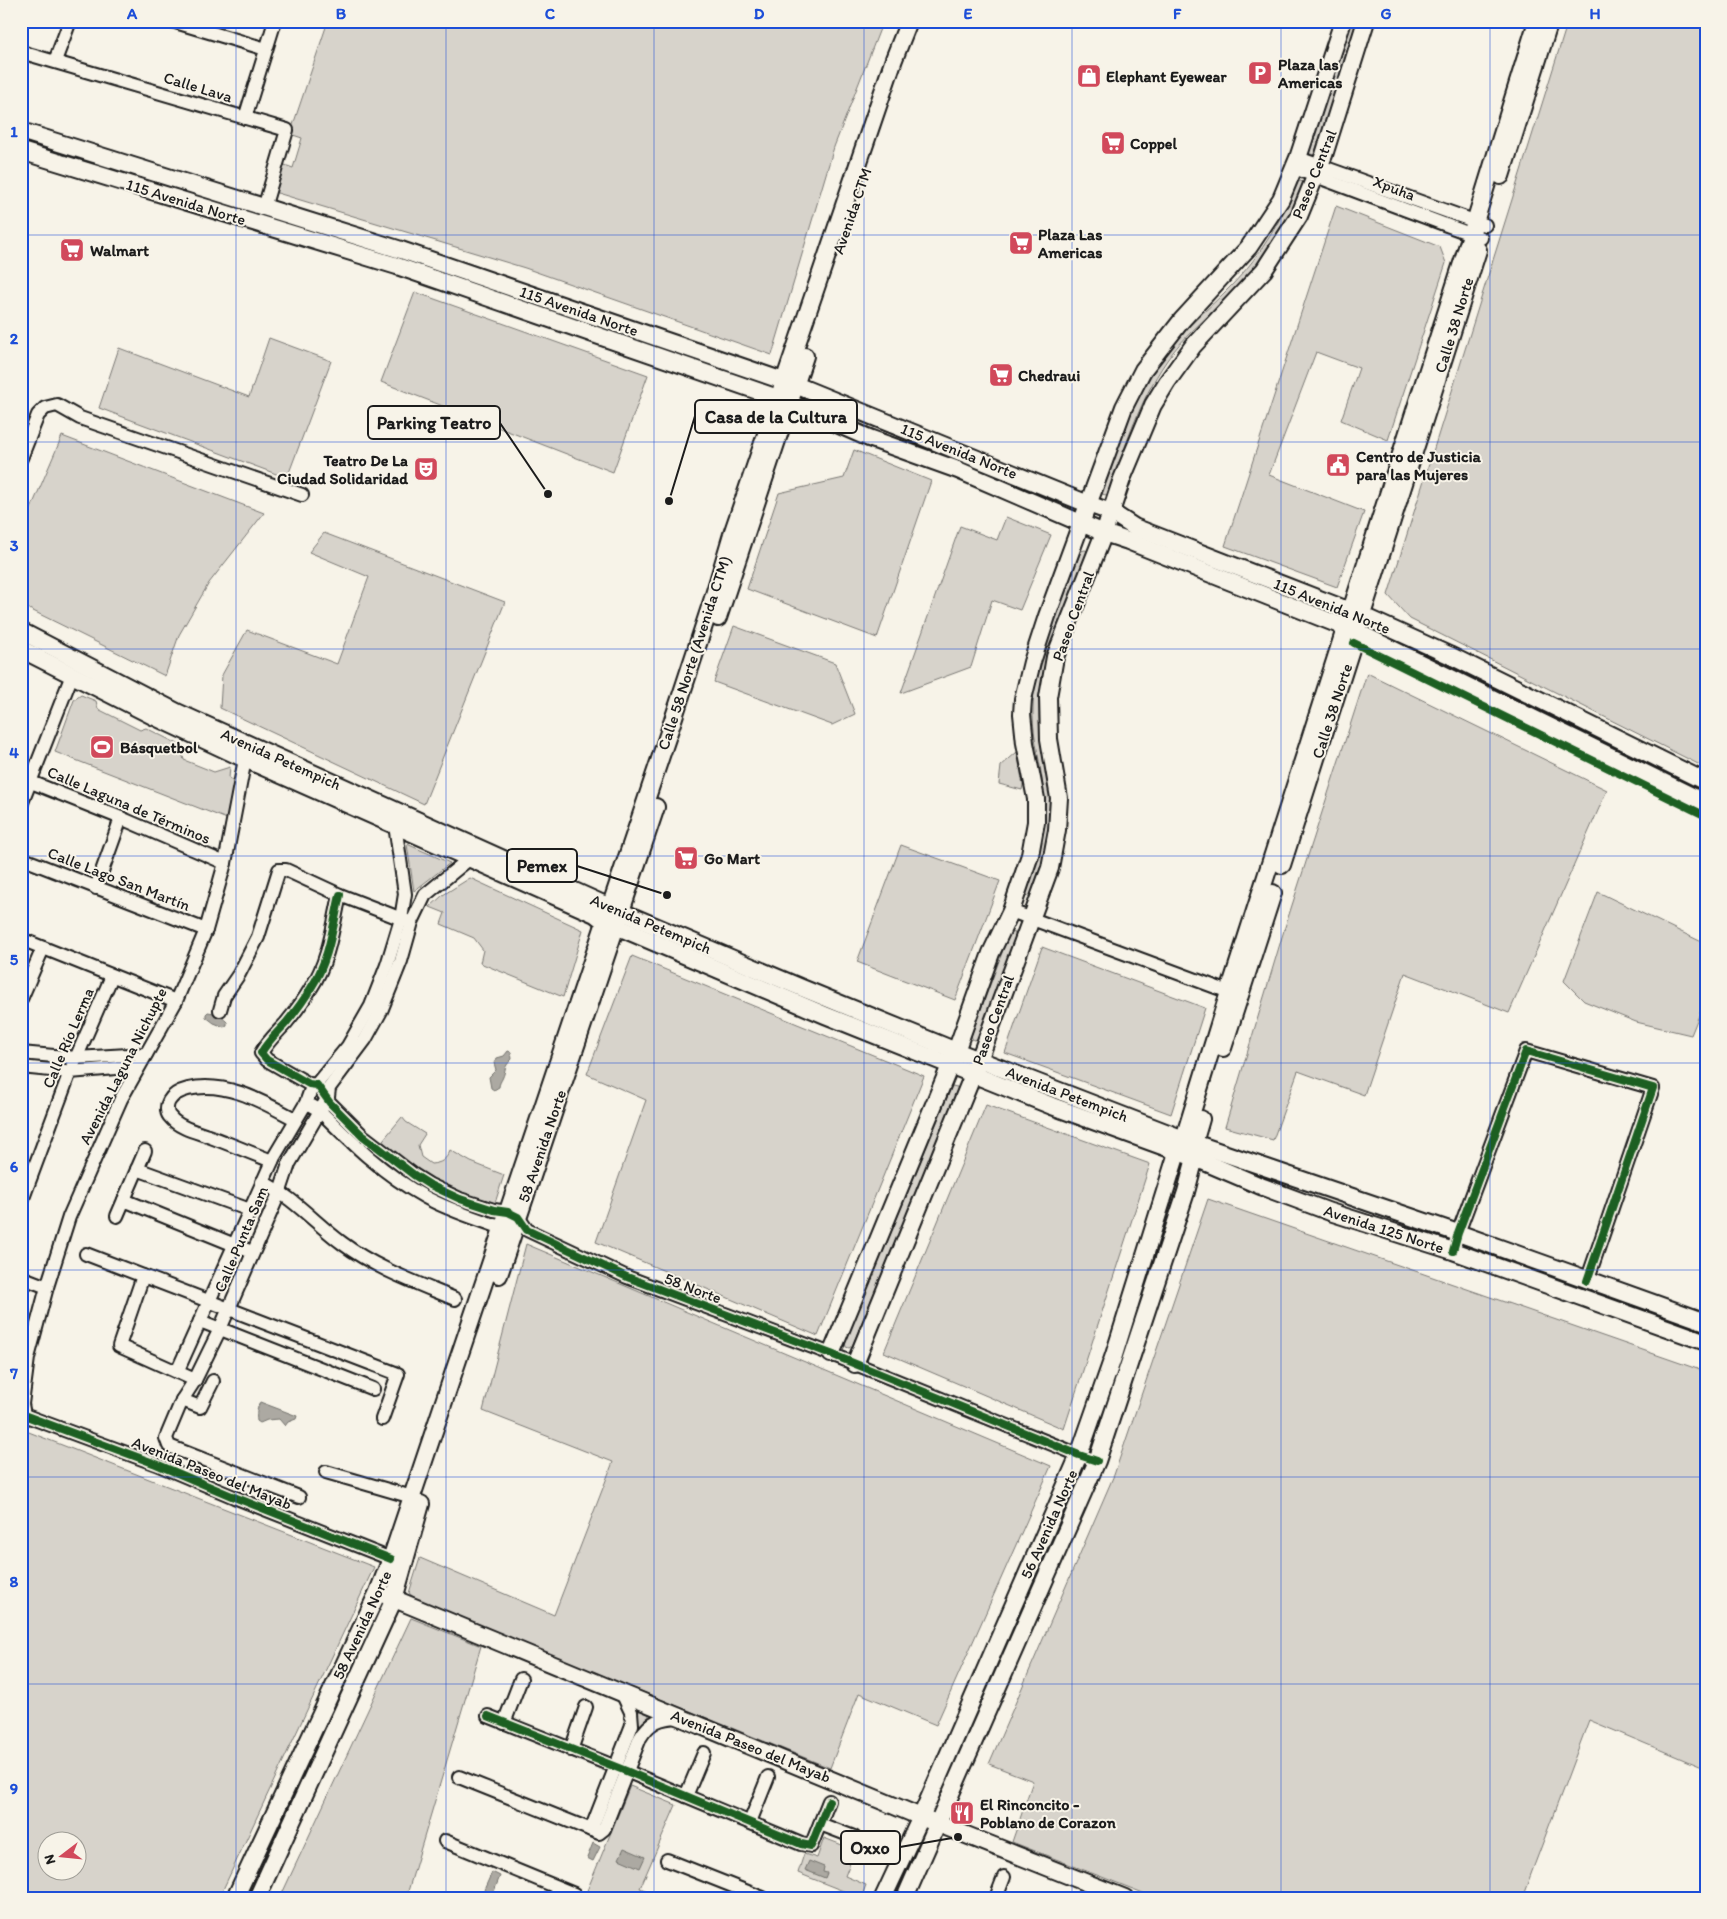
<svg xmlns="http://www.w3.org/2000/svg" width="1727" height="1919" font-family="Itim,sans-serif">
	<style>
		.green { fill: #d7d3cb; stroke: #7a7874; fill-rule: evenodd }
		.water { fill: #aca9a2; stroke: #72716c }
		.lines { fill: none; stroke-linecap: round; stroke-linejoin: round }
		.minor-casing { stroke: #1c1c1c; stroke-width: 16 }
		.major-casing { stroke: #1c1c1c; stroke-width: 20 }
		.minor { stroke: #f7f3e8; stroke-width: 12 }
		.major { stroke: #f7f3e8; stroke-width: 16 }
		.cycleway-casing { stroke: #f7f3e8; stroke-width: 11 }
		.cycleway { stroke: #1b5e20; stroke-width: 8 }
		.grid { fill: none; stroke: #1d4ed8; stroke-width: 1; stroke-opacity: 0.55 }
		.labels { text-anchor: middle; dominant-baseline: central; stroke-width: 4; stroke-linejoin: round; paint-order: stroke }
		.poi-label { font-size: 16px; font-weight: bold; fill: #1c1c1c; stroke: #f7f3e8; text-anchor: start }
		.street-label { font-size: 16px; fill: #1c1c1c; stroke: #f7f3e8 }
		.leader { fill: none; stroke: #1c1c1c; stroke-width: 2 }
		.callout-dot { fill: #1c1c1c; stroke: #f7f3e8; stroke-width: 2 }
		.callout { fill: #f7f3e8; stroke: #1c1c1c; stroke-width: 2 }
		.callout-label { font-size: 18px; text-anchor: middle; font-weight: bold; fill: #1c1c1c }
		.neatline { fill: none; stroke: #1d4ed8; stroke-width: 2 }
		.grid-label { font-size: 16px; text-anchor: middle; font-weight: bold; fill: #1d4ed8 }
	</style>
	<rect width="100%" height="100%" fill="#f7f3e8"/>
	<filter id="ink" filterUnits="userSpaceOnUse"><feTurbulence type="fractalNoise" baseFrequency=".02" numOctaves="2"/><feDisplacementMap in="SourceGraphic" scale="10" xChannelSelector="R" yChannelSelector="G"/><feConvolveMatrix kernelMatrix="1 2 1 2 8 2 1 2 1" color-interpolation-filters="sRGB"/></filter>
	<g filter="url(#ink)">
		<g class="green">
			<polygon points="328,21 883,21 834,147 772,355 525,268 274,192 282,164 293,168 302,138 290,134"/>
			<polygon points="1350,21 1358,21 1314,155 1307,153"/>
			<polygon points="1568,21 1706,21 1706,768 1410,619 1388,595"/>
			<polygon points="21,140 377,249 773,386 774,388 379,252 21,143"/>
			<path d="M1300 181 1303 182 1304 185C1287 228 1259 266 1227 298 1209 316 1189 332 1173 352 1141 394 1126 445 1108 494L1106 495 1102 494V489C1118 440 1138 391 1169 349 1185 328 1206 311 1225 292 1258 260 1280 224 1297 182Z"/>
			<polygon points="1336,206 1440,247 1446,263 1388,440 1341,420 1359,368 1316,352 1269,475 1364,512 1337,587 1225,546"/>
			<polygon points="415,292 648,375 613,472 381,382"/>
			<polygon points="269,338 331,361 287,478 99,408 119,348 249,397"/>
			<polygon points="800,397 1071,507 1070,510 800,399"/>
			<polygon points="62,436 264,513 209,583 179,635 165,676 21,605 21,532"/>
			<polygon points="854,450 931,481 877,638 747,589 779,493 844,478"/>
			<polygon points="1006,517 1051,535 1020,610 992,600 971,667 901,693 960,526 997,540"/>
			<polygon points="324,533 505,602 424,804 220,708 222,675 247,630 337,664 369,577 309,552"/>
			<path d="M1085 550 1088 551V556C1067 604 1040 654 1039 708 1038 732 1045 755 1048 779 1054 820 1045 856 1032 895L1029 897 1025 891C1039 855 1047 819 1042 779 1039 755 1032 733 1033 707 1034 653 1062 601 1081 551Z"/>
			<polygon points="734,626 835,663 855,714 832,725 714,682"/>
			<polygon points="1374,628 1706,792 1706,796 1373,631 1372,629"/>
			<polygon points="1367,673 1607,790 1509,1013 1405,973 1364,1095 1298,1071 1273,1140 1225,1127 1285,927"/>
			<polygon points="81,695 96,701 98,709 140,730 146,728 180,745 184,760 214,772 230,767 229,778 235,781 227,819 55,752 74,700"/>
			<polygon points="1017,752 1023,785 1022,790 999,784 1001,766"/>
			<polygon points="407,844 450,863 414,891"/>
			<polygon points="901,845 1000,881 955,1000 857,962"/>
			<polygon points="470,878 583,930 563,997 480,963 483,950 474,938 441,924 445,913 430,907 443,895"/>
			<polygon points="1598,892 1706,944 1706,998 1691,1035 1636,1022 1584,1001 1564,981"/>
			<polygon points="1014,932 1016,937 978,1039 973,1040 971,1036 1009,934"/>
			<polygon points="1042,947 1205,1008 1171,1114 1005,1053"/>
			<polygon points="632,956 924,1076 818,1336 596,1242 646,1100 587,1074"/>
			<polygon points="952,1086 957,1087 958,1091 852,1346 849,1348 846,1347 845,1343"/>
			<polygon points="986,1105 1150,1164 1064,1429 884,1352"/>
			<path d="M402 1117 406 1122 425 1134 418 1145 421 1157 431 1164C442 1163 446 1160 450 1150L471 1162 504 1175 495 1203 490 1205 449 1188 416 1170 379 1145Z"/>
			<polygon points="1180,1175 1184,1176 1094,1442 1092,1442"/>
			<polygon points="1208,1199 1706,1372 1706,1769 1589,1720 1522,1898 1156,1898 1012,1842 1033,1781 989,1764 1114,1475"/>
			<polygon points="526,1244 1051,1466 936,1725 859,1693 830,1768 417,1600 409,1593 420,1558 554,1615 613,1462 483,1411"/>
			<path d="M21 1429 374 1567 219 1898H21ZM48 1842H78V1872H48Z"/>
			<polygon points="1080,1473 1083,1474 949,1782 944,1780"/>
			<polygon points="411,1618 481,1646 406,1898 280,1898"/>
			<polygon points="369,1627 371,1628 358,1657 357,1668 319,1745 320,1732"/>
			<polygon points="643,1709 648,1712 649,1716 643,1725 637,1723 638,1712"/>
			<polygon points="630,1786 676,1805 640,1888 650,1892 648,1898 584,1898"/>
			<polygon points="290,1799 292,1800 278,1830 277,1842 251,1898 244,1898"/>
			<polygon points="920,1834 923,1835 924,1839 896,1898 887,1898"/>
			<polygon points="824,1838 855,1850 845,1876 866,1885 861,1898 798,1873 804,1854 817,1858"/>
		</g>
		<g class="water">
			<path d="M208 1012C216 1013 221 1016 227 1022V1025L224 1027 214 1023 206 1017V1014Z"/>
			<path d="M508 1051 511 1052 512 1059C502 1069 507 1069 502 1079 501 1081 499 1084 499 1087L494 1090 491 1088 489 1077 496 1070 494 1063 497 1058 504 1056Z"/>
			<path d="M260 1402 297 1416 296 1419 288 1422 285 1426 279 1419 267 1420 260 1423 257 1421C256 1414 257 1408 260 1402Z"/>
			<polygon points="593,1843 600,1847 593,1861 587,1858"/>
			<polygon points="624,1848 645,1857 640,1868 619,1859"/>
			<polygon points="809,1861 824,1867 823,1872 827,1873 825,1878 805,1870"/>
			<polygon points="492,1872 500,1876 493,1894 484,1890"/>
		</g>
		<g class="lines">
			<defs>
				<g id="minor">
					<polyline points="172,21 266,49"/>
					<polyline points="21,52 287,130 264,208"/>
					<polyline points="55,61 70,21"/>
					<polyline points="245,118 275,21"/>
					<polyline points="1298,158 1485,225"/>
					<polyline points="1294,168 1481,238"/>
					<polyline points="21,458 38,415 45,408 57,405 80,418 302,495"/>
					<polyline points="21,778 121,818 225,863"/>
					<polyline points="21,805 72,675"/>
					<polyline points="21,858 206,930"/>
					<polyline points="96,888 121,818"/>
					<path d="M340 895C333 926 329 961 311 988 304 1000 295 1012 286 1023 277 1033 268 1041 261 1053L267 1060 309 1084 317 1085 330 1103 362 1135 414 1175 430 1185 460 1199 494 1210 508 1212 518 1217 527 1230 627 1277 831 1354 1079 1455 1097 1461"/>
					<polyline points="1011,911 1237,995"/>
					<polyline points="21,939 176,1001"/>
					<polyline points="21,999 43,948"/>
					<polyline points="220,1010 224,996 239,974 258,937 279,870 286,870 340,895 407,921"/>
					<polyline points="21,1053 76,1058 146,1054"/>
					<polyline points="21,1067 70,1072 139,1066"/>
					<path d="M312 1106 319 1110C352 1143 383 1174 425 1197 452 1212 482 1220 510 1231"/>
					<path d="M272 1161C251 1153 230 1144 208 1136 197 1132 179 1128 171 1118 166 1114 166 1106 169 1101 173 1094 180 1091 188 1089 226 1080 263 1102 295 1119"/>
					<polyline points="137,1169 250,1210"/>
					<path d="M262 1182C293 1197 315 1223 342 1243 375 1268 417 1283 455 1299"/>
					<polyline points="23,1198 70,1072 112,976"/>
					<polyline points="124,1200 252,1252"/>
					<polyline points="117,1216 145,1151"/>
					<polyline points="1453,1251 1458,1233 1526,1051 1653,1088 1587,1281"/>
					<polyline points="86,1254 398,1374 382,1419"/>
					<polyline points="143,1276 119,1346 195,1380"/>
					<polyline points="21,1277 47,1287"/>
					<polyline points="200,1321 373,1389"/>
					<polyline points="177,1372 274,1157 306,1103 310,1092 348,1046 371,1006 387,965 401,919 405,894 395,825"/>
					<polyline points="182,1400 200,1407 213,1381"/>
					<polyline points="21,1414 156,1464 234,1497 391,1559"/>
					<polyline points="24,1415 22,1404 28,1358 47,1287 69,1217 121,1099 176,1001 206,930 225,863 245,759"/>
					<polyline points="326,1472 412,1497"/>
					<polyline points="299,1497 169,1446 166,1438 182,1400 195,1380 220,1329 280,1191 289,1164 328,1097 329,1088 365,1040 381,1011 401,961 412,922 425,895 469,859"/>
					<polyline points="488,1716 626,1771 801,1844 811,1846 829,1801"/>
					<polyline points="504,1723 521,1679"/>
					<polyline points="571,1750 586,1707"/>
					<path d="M459 1777 599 1833 604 1829 640 1738C650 1721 660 1718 679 1717"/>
					<polyline points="686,1796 704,1753"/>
					<polyline points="750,1822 768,1777"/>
					<polyline points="820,1824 854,1837"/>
					<polyline points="591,1830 632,1725 631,1712 622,1693"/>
					<polyline points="445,1841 574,1894 573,1898"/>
					<polyline points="667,1860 763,1898"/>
					<polyline points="996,1898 1004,1877"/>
				</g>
				<g id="major">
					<polyline points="21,131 401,250 798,386 1088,504 1111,512 1134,527 1363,616 1449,655 1706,782"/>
					<polyline points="21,151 397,266 778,398 869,438 958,470 1104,533 1128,541 1357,632 1706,803"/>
					<polyline points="1501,176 1550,21"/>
					<polyline points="718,618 805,356"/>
					<polyline points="21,631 177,712 610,907 802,988 956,1051 1194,1143 1458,1233 1706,1322"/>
					<polyline points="21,649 155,717 245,759 595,914 604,921 825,1015 1052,1106 1195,1158 1263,1187 1330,1212 1453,1251 1706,1342"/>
					<path d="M1282 865C1349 660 1413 455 1478 250"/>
					<polyline points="1223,1048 1273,893"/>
					<polyline points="499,1275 656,807"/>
					<polyline points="831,1354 956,1051 991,953 1011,911 1030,855 1036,822 1036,799 1025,743 1022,714 1023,699 1032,662 1047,616 1124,407 1143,370 1182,320 1249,247 1281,199 1298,158 1343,21"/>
					<polyline points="855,1364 979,1060 1050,868 1057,830 1059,798 1049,739 1048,697 1055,657 1104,533 1122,479 1153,405 1167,382 1193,346 1264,270 1299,216 1324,155 1366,21"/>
					<polyline points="385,1595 921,1817 1125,1898"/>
					<polyline points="235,1898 378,1592 391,1559 670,729 713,598 732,534 894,59 909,21"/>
					<polyline points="257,1898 394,1599 421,1504"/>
					<polyline points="883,1898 921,1817 1079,1455 1114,1355 1177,1153 1184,1138 1229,992 1471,235 1537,21"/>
					<polyline points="905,1898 1097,1461 1186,1192 1195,1158 1194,1143 1201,1119"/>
				</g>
			</defs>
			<use href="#minor" class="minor-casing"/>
			<use href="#major" class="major-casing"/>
			<use href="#minor" class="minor"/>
			<use href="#major" class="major"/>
			<defs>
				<g id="cycleway">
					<polyline points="1354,643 1706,816"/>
					<path d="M340 895C333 926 329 961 311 988 304 1000 295 1012 286 1023 277 1033 268 1041 261 1053L267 1060 309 1084 317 1085 330 1103 362 1135 414 1175 430 1185 460 1199 494 1210 508 1212 518 1217 527 1230 627 1277 831 1354 1079 1455 1097 1461"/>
					<polyline points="1453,1251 1458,1233 1526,1051 1653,1088 1587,1281"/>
					<polyline points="21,1414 156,1464 234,1497 391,1559"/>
					<polyline points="488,1716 626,1771 801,1844 811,1846 829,1801"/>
				</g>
			</defs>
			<use href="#cycleway" class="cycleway-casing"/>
			<use href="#cycleway" class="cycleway"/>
		</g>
	</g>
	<path class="grid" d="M236 21V1898M446 21V1898M654 21V1898M864 21V1898M1072 21V1898M1281 21V1898M1490 21V1898M21 235H1706M21 442H1706M21 649H1706M21 856H1706M21 1063H1706M21 1270H1706M21 1477H1706M21 1684H1706"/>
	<defs>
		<symbol id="parking-square" viewBox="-11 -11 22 22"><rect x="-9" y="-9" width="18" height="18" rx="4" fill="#d1495b" stroke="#f7f3e8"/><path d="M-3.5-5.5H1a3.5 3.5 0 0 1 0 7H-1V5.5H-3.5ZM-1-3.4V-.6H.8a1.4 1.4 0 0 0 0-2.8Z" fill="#fff"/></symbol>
		<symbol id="shop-square" viewBox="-11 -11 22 22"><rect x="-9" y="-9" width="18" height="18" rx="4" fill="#d1495b" stroke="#f7f3e8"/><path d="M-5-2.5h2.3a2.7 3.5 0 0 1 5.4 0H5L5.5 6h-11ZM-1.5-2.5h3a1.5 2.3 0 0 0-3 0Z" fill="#fff"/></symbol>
		<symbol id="supermarket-square" viewBox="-11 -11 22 22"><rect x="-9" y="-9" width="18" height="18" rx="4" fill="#d1495b" stroke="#f7f3e8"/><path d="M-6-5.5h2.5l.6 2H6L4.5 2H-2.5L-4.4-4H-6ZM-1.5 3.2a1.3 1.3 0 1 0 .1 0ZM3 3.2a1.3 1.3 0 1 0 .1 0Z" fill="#fff"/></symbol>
		<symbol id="civic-square" viewBox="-11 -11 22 22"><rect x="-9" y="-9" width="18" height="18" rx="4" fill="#d1495b" stroke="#f7f3e8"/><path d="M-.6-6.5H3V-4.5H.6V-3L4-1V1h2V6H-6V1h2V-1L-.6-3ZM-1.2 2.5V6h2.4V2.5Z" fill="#fff"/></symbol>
		<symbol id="theatre-square" viewBox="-11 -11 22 22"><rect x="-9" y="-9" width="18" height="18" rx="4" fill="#d1495b" stroke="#f7f3e8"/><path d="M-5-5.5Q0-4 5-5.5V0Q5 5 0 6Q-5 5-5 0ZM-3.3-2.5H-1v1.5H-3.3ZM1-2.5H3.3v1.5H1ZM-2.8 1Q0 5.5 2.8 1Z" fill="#fff"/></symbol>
		<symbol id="stadium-square" viewBox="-11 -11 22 22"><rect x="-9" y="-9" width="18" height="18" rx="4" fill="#d1495b" stroke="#f7f3e8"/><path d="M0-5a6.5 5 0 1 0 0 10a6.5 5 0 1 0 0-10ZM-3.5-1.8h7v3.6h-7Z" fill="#fff"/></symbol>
		<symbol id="restaurant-square" viewBox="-11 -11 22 22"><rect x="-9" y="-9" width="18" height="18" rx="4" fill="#d1495b" stroke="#f7f3e8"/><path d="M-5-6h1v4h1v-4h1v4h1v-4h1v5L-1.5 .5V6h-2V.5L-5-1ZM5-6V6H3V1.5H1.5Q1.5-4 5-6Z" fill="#fff"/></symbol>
	</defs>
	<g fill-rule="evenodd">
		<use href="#parking-square" x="1246" y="59" width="28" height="28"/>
		<use href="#shop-square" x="1075" y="62" width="28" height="28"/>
		<use href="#supermarket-square" x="1099" y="129" width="28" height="28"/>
		<use href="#supermarket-square" x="1007" y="229" width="28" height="28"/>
		<use href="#supermarket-square" x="58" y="236" width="28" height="28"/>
		<use href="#supermarket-square" x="987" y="361" width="28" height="28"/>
		<use href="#civic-square" x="1324" y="451" width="28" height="28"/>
		<use href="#theatre-square" x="412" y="455" width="28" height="28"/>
		<use href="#stadium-square" x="88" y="733" width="28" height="28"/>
		<use href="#supermarket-square" x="672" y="844" width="28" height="28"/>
		<use href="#restaurant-square" x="948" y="1799" width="28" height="28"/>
	</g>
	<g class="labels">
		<g class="poi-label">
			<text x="1278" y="64">Plaza las<tspan x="1278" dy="18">Americas</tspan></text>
			<text x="1106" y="76">Elephant Eyewear</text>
			<text x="1130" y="143">Coppel</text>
			<text x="1038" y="234">Plaza Las<tspan x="1038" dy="18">Americas</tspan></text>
			<text x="90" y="250">Walmart</text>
			<text x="1018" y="375">Chedraui</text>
			<text x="1356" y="456">Centro de Justicia<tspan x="1356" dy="18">para las Mujeres</tspan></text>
			<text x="408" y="460" text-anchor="end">Teatro De La<tspan x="408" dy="18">Ciudad Solidaridad</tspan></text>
			<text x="120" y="747">Básquetbol</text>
			<text x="704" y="858">Go Mart</text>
			<text x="980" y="1804">El Rinconcito -<tspan x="980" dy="18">Poblano de Corazon</tspan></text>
		</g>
		<g class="street-label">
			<text transform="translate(198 87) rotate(17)">Calle Lava</text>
			<text transform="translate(1314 174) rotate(-68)">Paseo Central</text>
			<text transform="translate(1394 188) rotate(21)">Xpuha</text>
			<text transform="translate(186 202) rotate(17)">115 Avenida Norte</text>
			<text transform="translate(852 211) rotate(-71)">Avenida CTM</text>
			<text transform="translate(579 311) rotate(19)">115 Avenida Norte</text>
			<text transform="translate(1454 325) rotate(-73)">Calle 38 Norte</text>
			<text transform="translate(959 451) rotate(22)">115 Avenida Norte</text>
			<text transform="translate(1332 606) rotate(22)">115 Avenida Norte</text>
			<text transform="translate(1073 616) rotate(-70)">Paseo Central</text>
			<text transform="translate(694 653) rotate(-72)">Calle 58 Norte (Avenida CTM)</text>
			<text transform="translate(1332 711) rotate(-72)">Calle 38 Norte</text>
			<text transform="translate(281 759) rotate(24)">Avenida Petempich</text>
			<text transform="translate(129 805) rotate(23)">Calle Laguna de Términos</text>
			<text transform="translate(119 879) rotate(21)">Calle Lago San Martín</text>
			<text transform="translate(651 924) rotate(23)">Avenida Petempich</text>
			<text transform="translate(993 1020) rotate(-70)">Paseo Central</text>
			<text transform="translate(68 1038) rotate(-67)">Calle Río Lerma</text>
			<text transform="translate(123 1066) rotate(-63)">Avenida Laguna Nichupte</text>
			<text transform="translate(1067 1094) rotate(21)">Avenida Petempich</text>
			<text transform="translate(542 1146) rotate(-71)">58 Avenida Norte</text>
			<text transform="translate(1384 1229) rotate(18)">Avenida 125 Norte</text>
			<text transform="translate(241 1239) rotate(-67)">Calle Punta Sam</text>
			<text transform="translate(693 1288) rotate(21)">58 Norte</text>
			<text transform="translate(212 1473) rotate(22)">Avenida Paseo del Mayab</text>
			<text transform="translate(1049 1524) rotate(-66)">56 Avenida Norte</text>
			<text transform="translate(362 1625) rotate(-65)">58 Avenida Norte</text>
			<text transform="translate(751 1746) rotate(22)">Avenida Paseo del Mayab</text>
		</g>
	</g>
	<path class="leader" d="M669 501L695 416M548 494L500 423M667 895L577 866M958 1837L900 1847"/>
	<g class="callout-dot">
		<circle cx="669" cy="501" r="5"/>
		<circle cx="548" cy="494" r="5"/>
		<circle cx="667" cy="895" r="5"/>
		<circle cx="958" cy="1837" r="5"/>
	</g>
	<g class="callout">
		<rect x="695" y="400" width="162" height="33" rx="5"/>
		<rect x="368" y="406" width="132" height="33" rx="5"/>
		<rect x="507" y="849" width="70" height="33" rx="5"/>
		<rect x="841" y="1831" width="59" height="33" rx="5"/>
	</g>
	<g class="callout-label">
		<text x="776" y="423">Casa de la Cultura</text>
		<text x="434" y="429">Parking Teatro</text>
		<text x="542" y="872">Pemex</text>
		<text x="870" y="1854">Oxxo</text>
	</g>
	<rect width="1727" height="1919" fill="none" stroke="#f7f3e8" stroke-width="55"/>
	<g transform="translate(62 1856) rotate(254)"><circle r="24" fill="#f7f3e8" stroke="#9f9d96"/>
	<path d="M0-4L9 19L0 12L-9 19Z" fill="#d1495b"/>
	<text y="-8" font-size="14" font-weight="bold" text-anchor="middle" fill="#1c1c1c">N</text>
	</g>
	<rect x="28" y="28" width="1672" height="1864" class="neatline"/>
	<g class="grid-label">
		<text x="132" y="19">A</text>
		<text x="341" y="19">B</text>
		<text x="550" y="19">C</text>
		<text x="759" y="19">D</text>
		<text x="968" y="19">E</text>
		<text x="1177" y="19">F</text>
		<text x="1386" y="19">G</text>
		<text x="1595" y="19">H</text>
		<text x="14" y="137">1</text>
		<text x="14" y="344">2</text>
		<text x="14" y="551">3</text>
		<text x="14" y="758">4</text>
		<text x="14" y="965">5</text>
		<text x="14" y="1172">6</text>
		<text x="14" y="1379">7</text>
		<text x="14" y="1587">8</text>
		<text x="14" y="1794">9</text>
	</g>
</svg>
